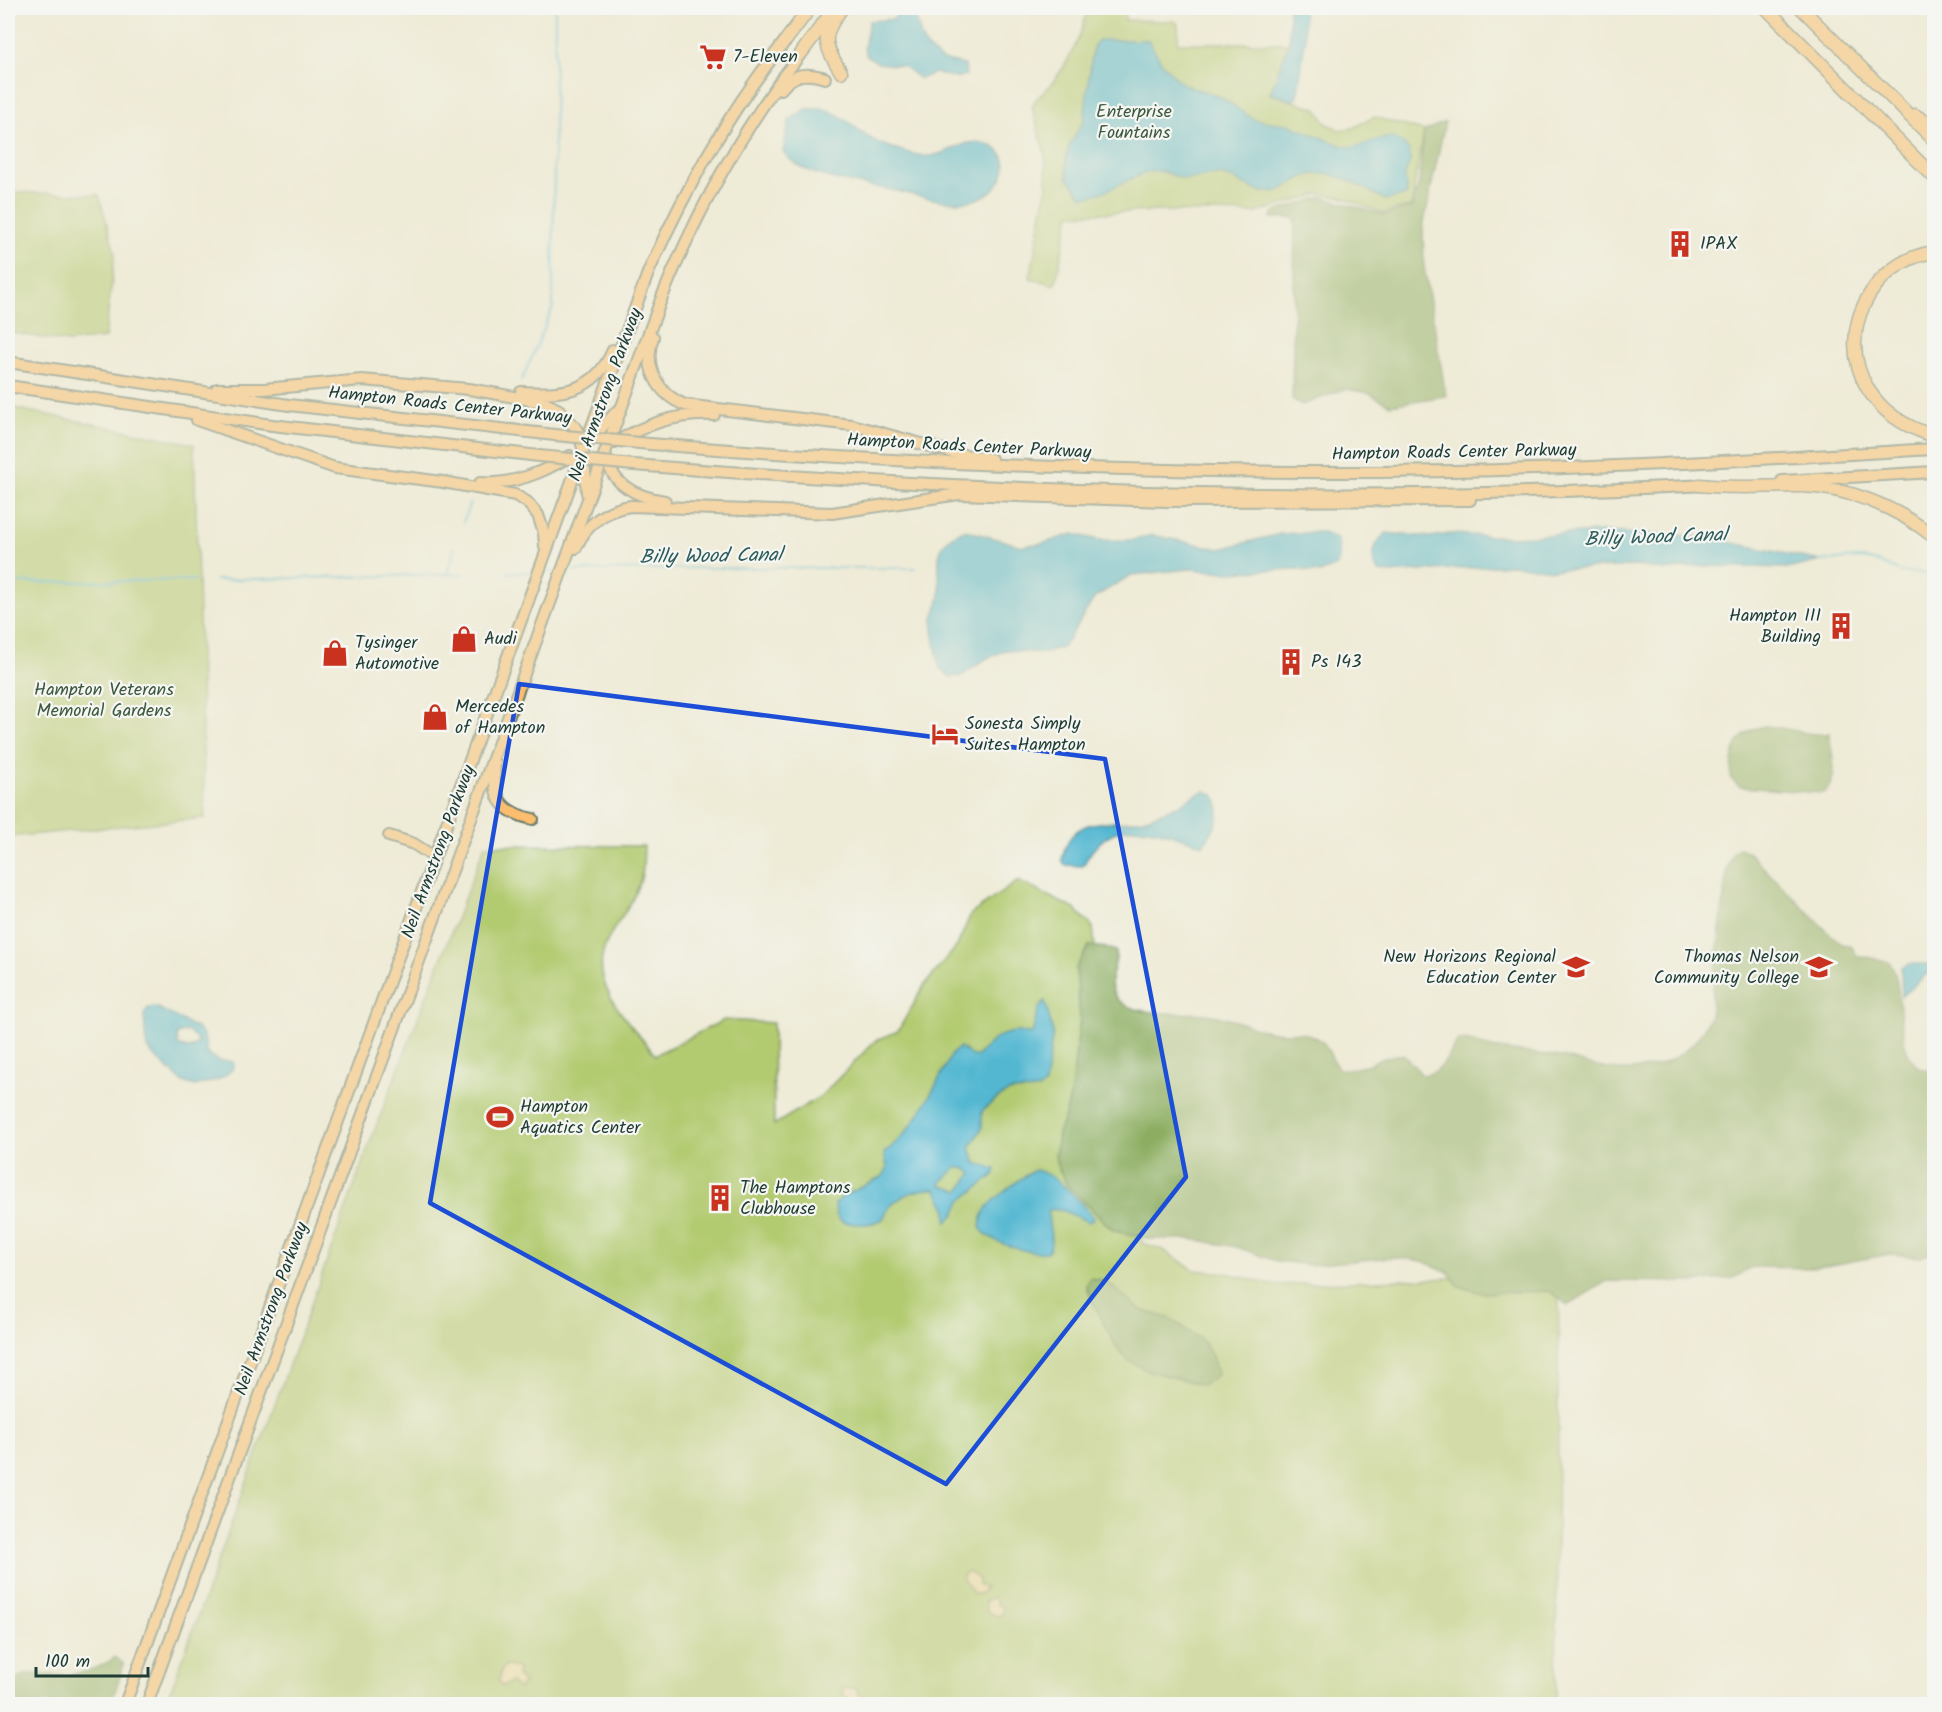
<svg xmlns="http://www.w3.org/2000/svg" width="1942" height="1712" font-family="Kalam,sans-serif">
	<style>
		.green { fill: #b2ca70; stroke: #688452; stroke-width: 1.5 }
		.forest { fill: #8dae62; stroke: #56764b; stroke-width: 1.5 }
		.sand { fill: #eeda9e; stroke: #868c69; stroke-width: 1.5 }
		.water { fill: #52b7d1; stroke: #387a82; stroke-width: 1.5; fill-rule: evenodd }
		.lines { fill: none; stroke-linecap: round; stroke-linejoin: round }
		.stream { stroke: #52b7d1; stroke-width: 2 }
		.major-casing { stroke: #677a6d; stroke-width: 14 }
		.highway-casing { stroke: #677a6d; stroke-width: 15 }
		.major { stroke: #fbbd6e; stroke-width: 10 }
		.highway { stroke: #fbbd6e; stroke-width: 12 }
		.major-bridge-casing { stroke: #677a6d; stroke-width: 14; stroke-linecap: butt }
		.major-bridge { stroke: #fbbd6e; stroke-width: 10 }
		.marked { fill: none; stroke: #1d4ed8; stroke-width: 4.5; stroke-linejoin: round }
		.labels { text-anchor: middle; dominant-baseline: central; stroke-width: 4.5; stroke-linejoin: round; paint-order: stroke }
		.poi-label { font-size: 18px; fill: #1f3d34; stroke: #f6f6f2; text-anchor: start }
		.park-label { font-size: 18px; fill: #3c5940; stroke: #f6f6f2 }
		.street-label { font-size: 18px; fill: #1f3d34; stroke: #f6f6f2 }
		.water-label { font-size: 20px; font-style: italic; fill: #2c5c5b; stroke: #f6f6f2 }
	</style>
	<rect width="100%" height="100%" fill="#f6f6f2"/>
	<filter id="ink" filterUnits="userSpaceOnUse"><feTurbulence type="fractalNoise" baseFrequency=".0167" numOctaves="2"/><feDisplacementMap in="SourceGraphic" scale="12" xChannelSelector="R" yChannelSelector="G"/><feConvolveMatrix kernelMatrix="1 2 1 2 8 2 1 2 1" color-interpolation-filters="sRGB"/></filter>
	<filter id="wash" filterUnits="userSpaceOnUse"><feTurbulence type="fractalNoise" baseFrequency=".008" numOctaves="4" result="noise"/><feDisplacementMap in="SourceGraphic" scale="24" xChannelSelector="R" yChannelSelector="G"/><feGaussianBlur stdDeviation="1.35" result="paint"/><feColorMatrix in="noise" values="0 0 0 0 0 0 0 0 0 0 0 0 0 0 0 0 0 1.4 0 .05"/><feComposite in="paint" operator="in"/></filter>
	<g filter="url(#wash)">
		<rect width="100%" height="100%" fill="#eeebd7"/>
		<g class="green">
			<path d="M1087 8H1125V20L1174 21 1178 24V43H1289L1270 94 1316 108 1326 123 1340 130 1353 128 1374 117 1424 131 1411 206 1383 213 1341 197 1319 194 1256 213 1156 211 1070 214 1055 285 1030 278 1047 185 1045 153 1032 108C1034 98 1042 95 1049 87 1068 64 1082 37 1087 8Z"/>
			<polygon points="8,192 99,195 115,253 105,338 68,342 8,332"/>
			<polygon points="8,407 194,444 205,818 8,837"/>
			<path d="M485 845 644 846C643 855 644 865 642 874 633 921 581 942 610 996 621 1017 641 1036 655 1055L724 1020 773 1023 774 1125 821 1096 875 1041 898 1031 924 986 957 946 971 914 1018 881 1075 909 1093 927 1097 969 1142 1243 1163 1250 1194 1270 1227 1273 1271 1285 1559 1274 1556 1704H166L369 1145Z"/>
		</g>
		<g class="forest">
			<polygon points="1445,122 1423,227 1424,267 1446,396 1390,405 1369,393 1345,389 1302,405 1292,399 1295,218 1271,218 1274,212 1322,197 1384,215 1412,207 1419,183 1424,131"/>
			<path d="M1764 726C1783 726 1814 738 1829 733 1831 755 1841 776 1824 793L1740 787 1731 779C1731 752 1735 733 1764 726Z"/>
			<path d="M1739 848 1747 851 1829 933 1842 944 1852 947 1856 955C1865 958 1880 958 1888 962 1906 972 1892 1052 1920 1068 1924 1070 1931 1070 1934 1070V1251L1921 1257 1890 1254 1815 1268 1753 1267 1733 1278 1693 1282 1607 1281 1568 1305 1550 1291 1482 1293 1459 1286 1448 1272 1422 1261 1394 1257 1310 1265 1276 1261 1237 1247 1191 1239H1151L1114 1231 1067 1185 1057 1165 1055 1156 1058 1134 1066 1114 1071 1091 1080 1019 1076 968 1089 946 1108 948 1116 951C1118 965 1107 978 1113 992 1125 1021 1187 1010 1212 1015 1233 1018 1253 1029 1274 1032 1284 1034 1296 1031 1306 1034 1332 1040 1327 1057 1339 1069 1368 1071 1382 1053 1404 1055L1422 1075C1443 1074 1448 1055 1458 1040 1472 1039 1480 1046 1493 1048 1515 1052 1538 1053 1561 1057 1577 1060 1593 1067 1610 1069 1655 1074 1692 1059 1710 1016L1727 869 1733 853Z"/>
			<path d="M1091 1278 1105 1281 1141 1310 1171 1319 1203 1341 1212 1356 1217 1375 1202 1385C1178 1377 1148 1375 1127 1359 1115 1351 1092 1300 1086 1285Z"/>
			<path d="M115 1657 124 1664 111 1704H8V1685C23 1667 46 1677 66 1675 84 1673 101 1668 115 1657Z"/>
		</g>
		<g class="sand">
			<polygon points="968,1572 978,1578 978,1585 985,1588 981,1594 974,1594 963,1579 963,1574"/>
			<polygon points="994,1597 997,1605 1003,1606 1001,1616 997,1616 987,1611 985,1601"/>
			<polygon points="506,1666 518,1668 517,1676 524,1683 518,1689 511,1682 503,1686 499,1683 501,1670"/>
			<polygon points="843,1688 855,1688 863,1699 857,1704 849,1704 851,1700 843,1695"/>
		</g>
		<g class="water">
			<polygon points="899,8 914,8 921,38 927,48 942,60 965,65 966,75 956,78 935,73 920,79 903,66 878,63 866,55 864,48 869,21 894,19"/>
			<polygon points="1289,8 1303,8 1305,40 1298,91 1296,98 1292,100 1270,93 1289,43"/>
			<path d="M1099 40H1148L1162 63 1178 80 1187 86 1219 96 1255 120 1287 124 1343 146 1354 147 1390 137 1402 142 1409 151 1411 159 1405 174 1407 195 1386 200C1362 188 1331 165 1304 177 1291 183 1281 193 1266 192 1250 191 1241 181 1228 177 1214 172 1201 179 1187 179 1176 178 1167 171 1156 171 1132 173 1104 198 1082 196L1067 177 1066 158 1069 146 1084 120 1092 53 1094 45Z"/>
			<path d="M821 108C843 113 856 131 875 141 887 148 904 151 918 155 943 162 963 135 987 144 1020 156 1002 191 977 199 952 207 921 196 896 191 866 184 801 180 783 151L789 121 805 109Z"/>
			<path d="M965 530 1022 546 1044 543 1073 534 1100 540H1133L1152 535 1220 549 1280 534 1320 532 1336 538C1341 547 1340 557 1337 566L1320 573 1296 569 1225 572 1190 569 1131 575 1095 597 1064 646 1043 653 1006 650 989 657 961 676 950 677 939 667C938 652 930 630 934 615 936 607 940 601 940 593 940 565 930 542 965 530Z"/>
			<path d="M1599 532 1698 536 1821 561 1791 568 1696 566 1665 570 1636 566 1552 570 1512 565 1388 573 1379 572C1368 559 1374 543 1386 533L1431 537 1450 534 1514 537Z"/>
			<path d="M1205 791 1215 796C1225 813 1214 831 1203 845 1157 829 1111 809 1083 866L1065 865 1062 860C1071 808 1114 829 1146 818 1158 814 1170 809 1181 804 1191 799 1194 793 1205 791Z"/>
			<polygon points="1908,964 1934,964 1934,968 1902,996 1901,968"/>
			<path d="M1045 1001 1053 1032 1045 1084C1034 1096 1023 1087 1009 1092 999 1095 990 1105 982 1111V1128L970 1148 976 1163 996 1169 994 1175 961 1201 955 1214 947 1222V1210L936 1189C915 1188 890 1198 883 1219 870 1226 856 1225 842 1222L836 1215 835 1204 843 1196 882 1177C890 1168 886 1164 884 1153 917 1128 933 1089 952 1054L960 1047 972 1056H977C989 1043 999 1032 1018 1032 1024 1032 1026 1035 1032 1034L1039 1008ZM956 1168H965L972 1174 959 1191 942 1186 940 1183Z"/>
			<path d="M156 1007 197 1028 204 1036 207 1054 218 1061H232L234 1064 232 1070 220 1079 195 1086 183 1082 152 1054 146 1045 144 1014 148 1008ZM188 1031 198 1040C195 1050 185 1049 178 1045L177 1034Z"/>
			<path d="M1036 1170C1058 1175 1079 1201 1094 1218L1089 1222 1059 1209 1049 1210C1046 1224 1055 1237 1049 1251 1034 1257 986 1242 980 1227 981 1222 982 1217 984 1212 988 1203 1026 1173 1036 1170Z"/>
		</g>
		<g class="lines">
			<g class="stream">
				<polyline points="522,380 553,307 555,8"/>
				<polyline points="463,522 470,503"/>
				<polyline points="1820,561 1858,558 1878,562 1901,572 1934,573"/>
				<polyline points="567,571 708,568 915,568"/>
				<polyline points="543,572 558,572"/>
				<polyline points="507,573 534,572"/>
				<polyline points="447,574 455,548"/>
				<polyline points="216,580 464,574"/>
				<polyline points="8,583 195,580"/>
			</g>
		</g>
	</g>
	<g filter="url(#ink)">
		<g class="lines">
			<defs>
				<g id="major">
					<path d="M781 89C794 73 807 72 825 78"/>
					<path d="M653 337C643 366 657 394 685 405L852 425 958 454 991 459"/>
					<polyline points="8,362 289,405 555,435"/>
					<polyline points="8,386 272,425 539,456"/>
					<polyline points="217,389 264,389 362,380 469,389 543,402 559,410 578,430 583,448 587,493"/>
					<path d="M521 392C562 394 594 394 613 350"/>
					<polyline points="197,420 335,468 443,482 515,495 527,502 538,515 544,533 545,547"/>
					<path d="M615 443C645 424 678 413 714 415"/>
					<polyline points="587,444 617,411"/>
					<path d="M650 444C893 463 1136 473 1379 472 1565 471 1750 460 1934 449"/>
					<path d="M606 456C611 485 638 497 665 501"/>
					<path d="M634 465C990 493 1350 504 1707 485"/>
					<polyline points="1782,481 1934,472"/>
					<path d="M480 483C513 485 542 473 570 456"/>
					<path d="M576 548C585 525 606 509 631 506L832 513 959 494 1166 501 1470 500"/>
					<path d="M495 763C492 796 499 812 533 819"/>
					<polyline points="389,836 414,844 434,857"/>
					<path d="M125 1704 648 273C685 189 729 111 786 40"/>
					<path d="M147 1704 662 297C698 209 743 127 802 52"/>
				</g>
				<g id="highway">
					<polyline points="1766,8 1934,177"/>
					<polyline points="1801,8 1934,140"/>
					<polyline points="786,40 810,8"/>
					<polyline points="802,52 828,17"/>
					<path d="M841 72C823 43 821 36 842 8"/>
					<polyline points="1915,115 1934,127"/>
					<path d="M1934 252C1871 261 1834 334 1868 389 1883 414 1908 428 1934 436"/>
					<path d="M1699 485C1733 489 1767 486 1801 486 1848 487 1898 508 1934 537"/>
				</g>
			</defs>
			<use href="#major" class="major-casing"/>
			<use href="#highway" class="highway-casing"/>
			<use href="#major" class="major"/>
			<use href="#highway" class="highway"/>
			<defs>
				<g id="major-bridge">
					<polyline points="555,435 650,444"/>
					<polyline points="539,456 634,465"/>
				</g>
			</defs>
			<use href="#major-bridge" class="major-bridge-casing"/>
			<use href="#major-bridge" class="major-bridge"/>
		</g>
	</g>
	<path d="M0 0H1942V1712H0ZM519 684 1105 759 1186 1177 946 1484 430 1203Z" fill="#eeebd7" fill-opacity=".55" fill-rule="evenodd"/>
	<path class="marked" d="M519 684 1105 759 1186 1177 946 1484 430 1203Z"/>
	<defs>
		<symbol id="supermarket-bare" viewBox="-9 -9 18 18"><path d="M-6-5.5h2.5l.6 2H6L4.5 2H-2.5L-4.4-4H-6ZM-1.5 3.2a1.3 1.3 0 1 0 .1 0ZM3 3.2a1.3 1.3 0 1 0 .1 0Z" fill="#c8321e" stroke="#f6f6f2" stroke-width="2.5" paint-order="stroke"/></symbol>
		<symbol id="building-bare" viewBox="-9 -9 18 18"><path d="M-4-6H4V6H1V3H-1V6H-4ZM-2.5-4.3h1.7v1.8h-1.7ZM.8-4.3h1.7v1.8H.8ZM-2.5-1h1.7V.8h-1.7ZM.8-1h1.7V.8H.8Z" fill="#c8321e" stroke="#f6f6f2" stroke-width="2.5" paint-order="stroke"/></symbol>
		<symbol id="shop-bare" viewBox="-9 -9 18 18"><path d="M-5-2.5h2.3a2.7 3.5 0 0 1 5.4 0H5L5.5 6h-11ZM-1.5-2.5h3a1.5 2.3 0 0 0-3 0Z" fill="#c8321e" stroke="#f6f6f2" stroke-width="2.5" paint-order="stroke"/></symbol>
		<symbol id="hotel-bare" viewBox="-9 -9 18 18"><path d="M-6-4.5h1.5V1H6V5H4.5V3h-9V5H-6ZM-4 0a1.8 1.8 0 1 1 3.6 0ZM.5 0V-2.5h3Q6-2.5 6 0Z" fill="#c8321e" stroke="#f6f6f2" stroke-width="2.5" paint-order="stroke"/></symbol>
		<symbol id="school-bare" viewBox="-9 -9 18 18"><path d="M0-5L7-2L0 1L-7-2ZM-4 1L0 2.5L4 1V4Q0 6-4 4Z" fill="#c8321e" stroke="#f6f6f2" stroke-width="2.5" paint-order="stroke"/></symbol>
		<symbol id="university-bare" viewBox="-9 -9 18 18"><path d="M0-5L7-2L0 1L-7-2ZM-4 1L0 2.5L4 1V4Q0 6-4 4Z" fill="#c8321e" stroke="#f6f6f2" stroke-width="2.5" paint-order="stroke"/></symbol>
		<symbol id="stadium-bare" viewBox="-9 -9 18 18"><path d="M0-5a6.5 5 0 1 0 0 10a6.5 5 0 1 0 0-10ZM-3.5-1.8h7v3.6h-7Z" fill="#c8321e" stroke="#f6f6f2" stroke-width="2.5" paint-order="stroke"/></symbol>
	</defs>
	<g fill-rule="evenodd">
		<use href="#supermarket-bare" x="694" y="38" width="38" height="38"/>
		<use href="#building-bare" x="1661" y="225" width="38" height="38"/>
		<use href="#building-bare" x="1822" y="607" width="38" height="38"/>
		<use href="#shop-bare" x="445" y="620" width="38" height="38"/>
		<use href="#shop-bare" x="316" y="634" width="38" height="38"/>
		<use href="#building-bare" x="1272" y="643" width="38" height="38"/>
		<use href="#shop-bare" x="416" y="698" width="38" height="38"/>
		<use href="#hotel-bare" x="926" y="715" width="38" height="38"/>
		<use href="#school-bare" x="1557" y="948" width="38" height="38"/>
		<use href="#university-bare" x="1800" y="948" width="38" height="38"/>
		<use href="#stadium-bare" x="481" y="1098" width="38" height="38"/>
		<use href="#building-bare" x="701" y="1179" width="38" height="38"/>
	</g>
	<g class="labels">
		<g class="poi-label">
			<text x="733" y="57">7-Eleven</text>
			<text x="1700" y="244">IPAX</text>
			<text x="1821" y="616" text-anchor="end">Hampton III<tspan x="1821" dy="21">Building</tspan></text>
			<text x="484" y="639">Audi</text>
			<text x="355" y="643">Tysinger<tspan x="355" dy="21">Automotive</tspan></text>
			<text x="1311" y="662">Ps 143</text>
			<text x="455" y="707">Mercedes<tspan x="455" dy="21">of Hampton</tspan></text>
			<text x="965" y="724">Sonesta Simply<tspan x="965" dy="21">Suites Hampton</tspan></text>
			<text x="1556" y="957" text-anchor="end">New Horizons Regional<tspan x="1556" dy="21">Education Center</tspan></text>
			<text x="1799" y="957" text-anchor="end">Thomas Nelson<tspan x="1799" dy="21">Community College</tspan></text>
			<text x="520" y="1107">Hampton<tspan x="520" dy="21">Aquatics Center</tspan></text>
			<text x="740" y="1188">The Hamptons<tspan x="740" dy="21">Clubhouse</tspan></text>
		</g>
		<g class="park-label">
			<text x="1134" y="112">Enterprise<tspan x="1134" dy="21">Fountains</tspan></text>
			<text x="104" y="690">Hampton Veterans<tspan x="104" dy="21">Memorial Gardens</tspan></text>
		</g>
		<g class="street-label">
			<text transform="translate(606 395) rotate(-70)">Neil Armstrong Parkway</text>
			<text transform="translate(450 406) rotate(6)">Hampton Roads Center Parkway</text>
			<text transform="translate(969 447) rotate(3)">Hampton Roads Center Parkway</text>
			<text transform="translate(1454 453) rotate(-1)">Hampton Roads Center Parkway</text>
			<text transform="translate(439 852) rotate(-70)">Neil Armstrong Parkway</text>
			<text transform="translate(272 1309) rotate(-70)">Neil Armstrong Parkway</text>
		</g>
		<g class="water-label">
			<text transform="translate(1656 538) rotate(-2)">Billy Wood Canal</text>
			<text transform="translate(711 557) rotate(-1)">Billy Wood Canal</text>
		</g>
	</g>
	<rect width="1942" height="1712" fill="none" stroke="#f6f6f2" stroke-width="30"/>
	<path d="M36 1667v9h112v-9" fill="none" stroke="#1f3d34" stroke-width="3"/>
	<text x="45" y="1667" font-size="18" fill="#1f3d34" stroke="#f6f6f2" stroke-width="4.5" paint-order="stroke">100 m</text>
</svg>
